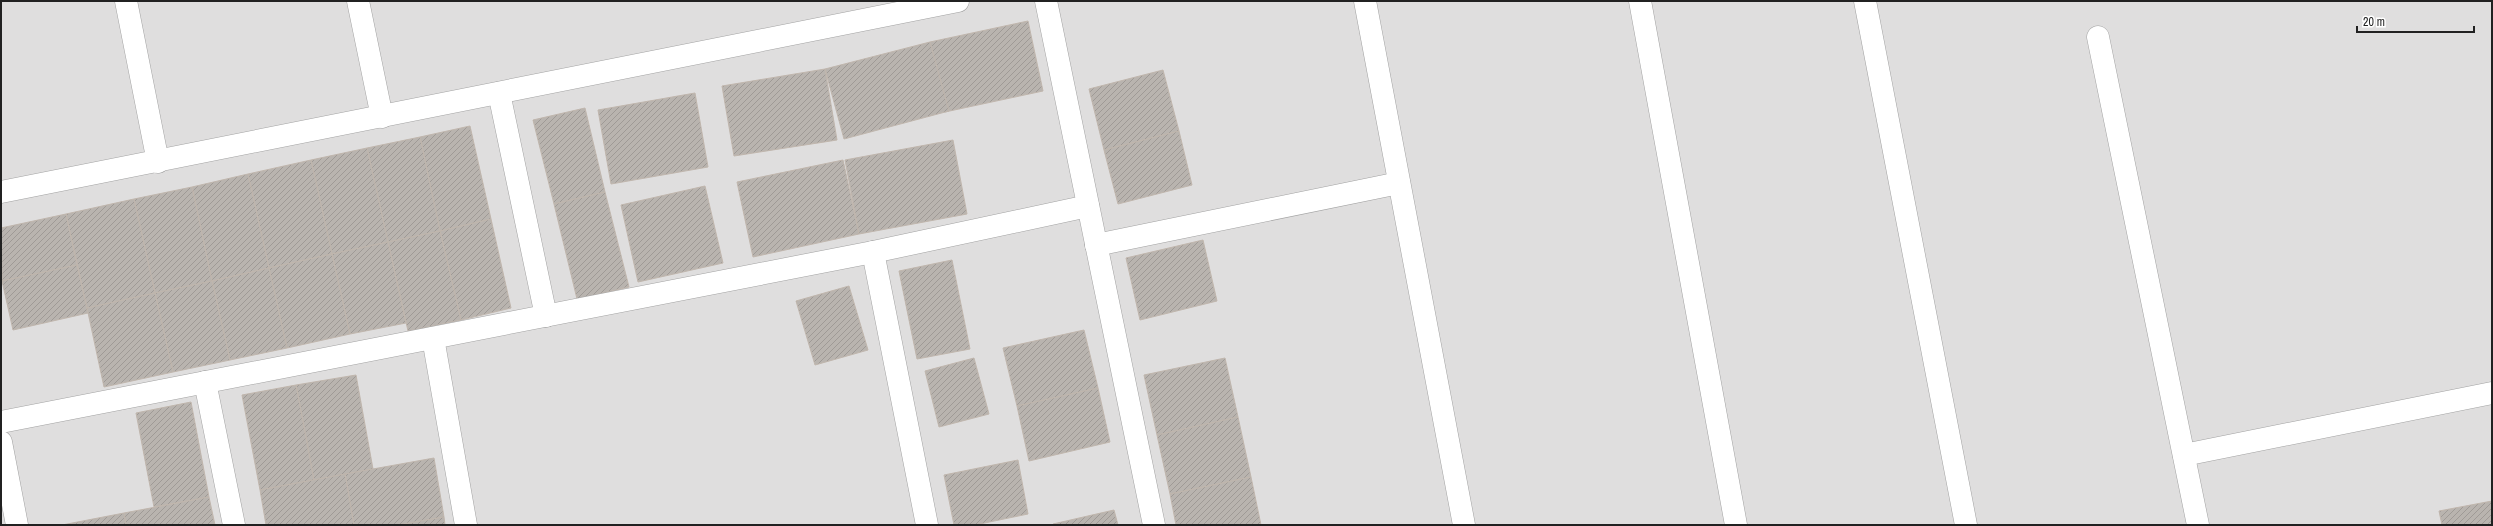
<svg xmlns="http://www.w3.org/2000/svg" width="2493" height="526" font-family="'Archivo Narrow',sans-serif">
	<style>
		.residential { fill: #dfdede }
		.building { fill: url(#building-hatch); stroke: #c0b6ad }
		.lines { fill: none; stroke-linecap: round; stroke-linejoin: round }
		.minor-casing { stroke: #a2a2a2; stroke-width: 23 }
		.minor { stroke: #fff; stroke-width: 22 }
	</style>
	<defs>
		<pattern id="building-hatch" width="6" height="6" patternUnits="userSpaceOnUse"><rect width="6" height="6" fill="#b9b4af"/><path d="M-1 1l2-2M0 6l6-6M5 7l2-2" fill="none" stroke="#9f9a96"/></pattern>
	</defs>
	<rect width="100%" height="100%" fill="#f0eee9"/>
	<rect class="residential" x="1" y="1" width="2491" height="524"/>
	<g class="building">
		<polygon points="1028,21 1043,91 945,112 930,42"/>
		<polygon points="930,42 949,111 844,139 825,69"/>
		<polygon points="825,69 837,140 734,156 722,86"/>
		<polygon points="1163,70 1179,131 1104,150 1089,89"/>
		<polygon points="695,93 708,167 611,184 598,110"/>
		<polygon points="585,108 605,192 554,204 533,120"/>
		<polygon points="470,126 491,219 440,231 420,137"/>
		<polygon points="1179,131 1192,185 1118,204 1104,150"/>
		<polygon points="420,137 440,231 388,242 367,148"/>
		<polygon points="953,140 967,214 859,234 845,160"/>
		<polygon points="367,148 388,242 332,254 311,160"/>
		<polygon points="311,160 332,254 269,268 248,174"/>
		<polygon points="843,160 859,234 753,257 737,182"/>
		<polygon points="248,174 269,268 212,281 192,187"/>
		<polygon points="705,186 723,263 638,282 621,205"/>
		<polygon points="192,187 212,281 155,293 134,199"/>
		<polygon points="605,192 629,287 577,299 554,204"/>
		<polygon points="134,199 155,293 87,308 66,214"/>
		<polygon points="66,214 77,265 2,281 1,228"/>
		<polygon points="491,219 511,308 461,320 440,231"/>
		<polygon points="440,231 461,320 408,331 388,242"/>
		<polygon points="1203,240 1217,301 1140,320 1126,258"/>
		<polygon points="388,242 406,323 350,334 332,254"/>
		<polygon points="332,254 350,334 287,348 269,268"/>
		<polygon points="952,260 970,349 917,359 899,271"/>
		<polygon points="77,265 88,313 13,330 2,281"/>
		<polygon points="269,268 287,348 230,360 212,281"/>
		<polygon points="212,281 230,360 173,372 155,293"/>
		<polygon points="849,286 868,350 815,365 796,301"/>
		<polygon points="155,293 173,372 104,387 87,308"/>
		<polygon points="1084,330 1098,388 1017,406 1003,348"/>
		<polygon points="974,358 989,414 939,427 925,371"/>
		<polygon points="1225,358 1238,417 1157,435 1144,375"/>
		<polygon points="356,375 373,469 314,480 296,385"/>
		<polygon points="296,385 314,480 260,490 242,395"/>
		<polygon points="1098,388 1110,442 1029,461 1017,406"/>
		<polygon points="191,402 209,497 154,507 136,413"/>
		<polygon points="1238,417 1251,477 1170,494 1157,435"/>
		<polygon points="434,458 444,517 398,525 354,525 345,474"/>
		<polygon points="1018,460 1028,514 975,525 954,525 944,475"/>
		<polygon points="345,474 354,525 266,525 260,490"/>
		<polygon points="1251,477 1261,525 1176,525 1170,494"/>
		<polygon points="209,497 215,525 126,525 124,513"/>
		<polygon points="2492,501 2492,525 2442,525 2439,511"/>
		<polygon points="1114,510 1118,525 1053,525 1053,524"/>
		<polygon points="124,513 126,525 62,525"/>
		<polygon points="444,517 445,525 398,525"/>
	</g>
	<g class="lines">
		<defs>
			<g id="minor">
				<polyline points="126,1 158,162"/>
				<polyline points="358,1 382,117"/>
				<polyline points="1046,1 1154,525"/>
				<polyline points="1365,1 1464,525"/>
				<polyline points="1640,1 1736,525"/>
				<polyline points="1865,1 1966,525"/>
				<polyline points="2098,37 2198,525"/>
				<polyline points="499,93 546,316"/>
				<polyline points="1,192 958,1"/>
				<polyline points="1096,245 1399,183"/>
				<polyline points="873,252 927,525"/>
				<polyline points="433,338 466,525"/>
				<polyline points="205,382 234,525"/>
				<polyline points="1,422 873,252 1088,206"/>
				<polyline points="1,442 17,525"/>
				<polyline points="2184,455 2492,393"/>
			</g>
		</defs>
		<use href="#minor" class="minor-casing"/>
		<use href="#minor" class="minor"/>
	</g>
	<rect width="2493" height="526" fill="none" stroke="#212121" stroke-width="4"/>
	<path d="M2357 26v6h117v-6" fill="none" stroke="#212121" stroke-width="2"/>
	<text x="2363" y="26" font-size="12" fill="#212121" stroke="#ffffff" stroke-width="3" paint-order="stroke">20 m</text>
</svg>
